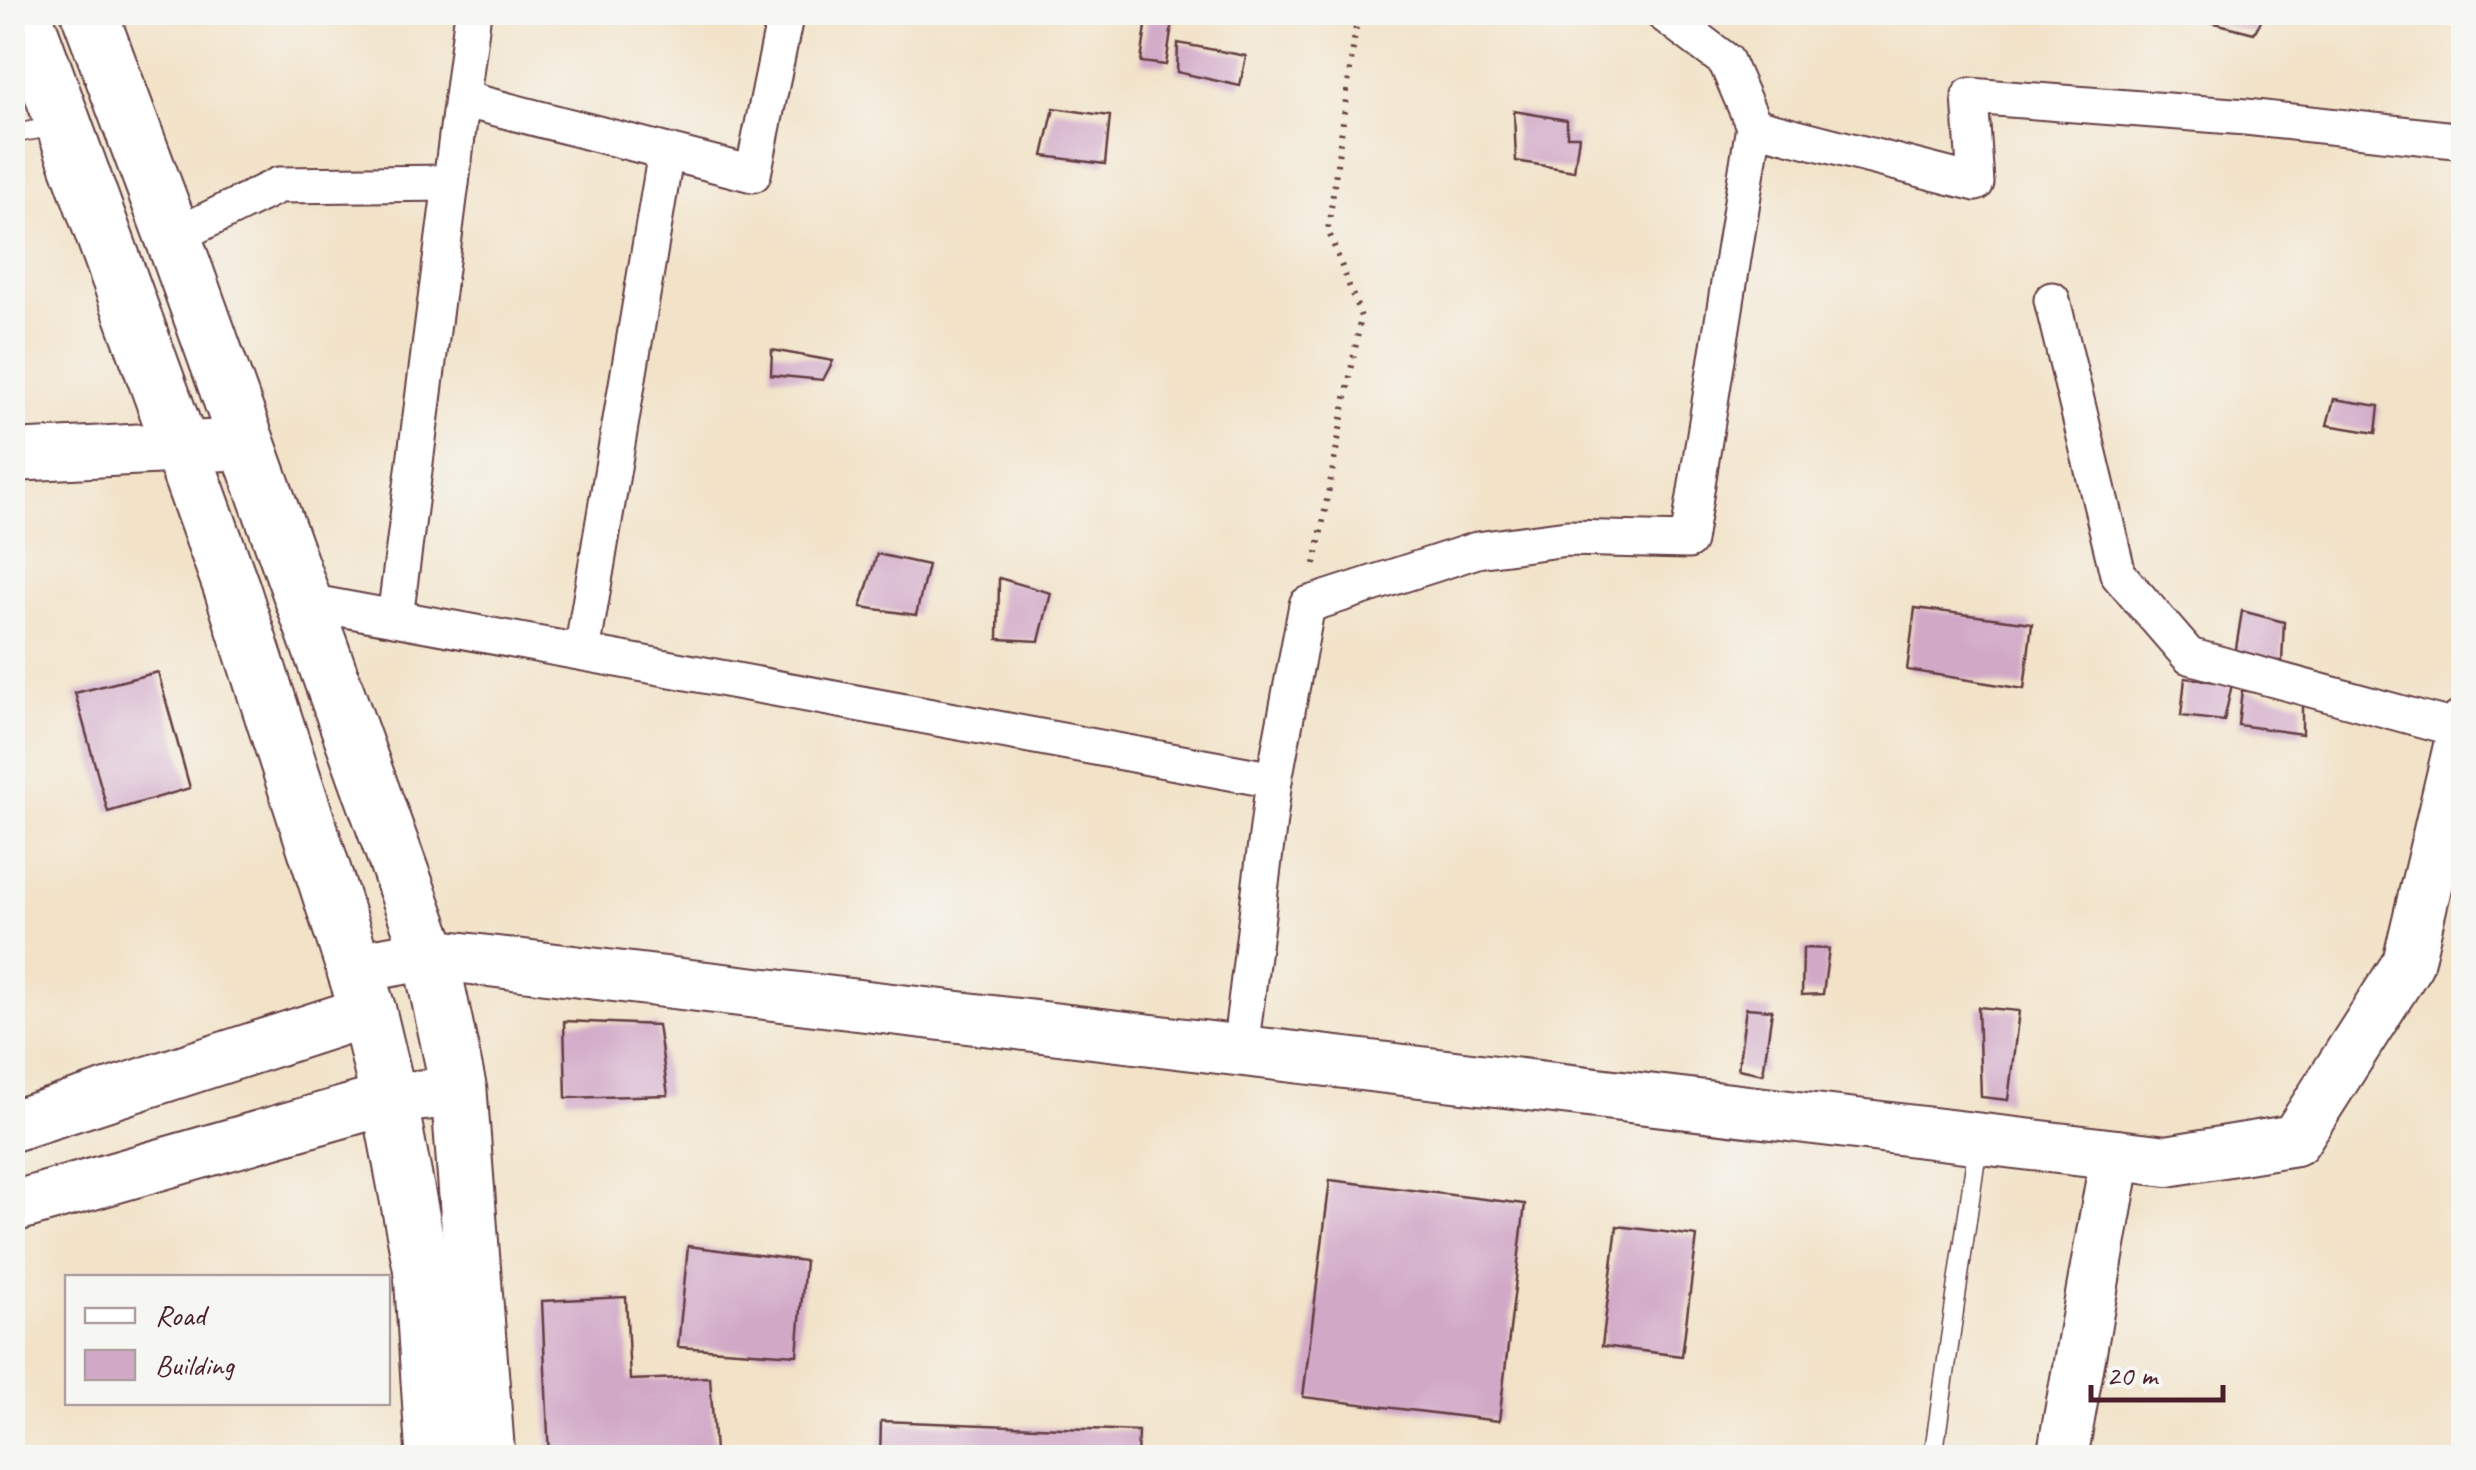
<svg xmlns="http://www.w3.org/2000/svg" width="2476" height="1470" font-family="Caveat,sans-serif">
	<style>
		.building { fill: #d1a9c7 }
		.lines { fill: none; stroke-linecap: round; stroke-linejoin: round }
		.lane-casing { stroke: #633c42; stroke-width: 21 }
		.street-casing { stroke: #633c42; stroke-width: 39 }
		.secondary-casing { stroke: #633c42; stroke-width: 54 }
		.highway-casing { stroke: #633c42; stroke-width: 59 }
		.path { stroke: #633c42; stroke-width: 6; stroke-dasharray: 2.5 8; stroke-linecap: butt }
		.lane { stroke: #fff; stroke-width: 18 }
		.street { stroke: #fff; stroke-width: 35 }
		.secondary { stroke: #fff; stroke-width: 50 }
		.highway { stroke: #fff; stroke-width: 55 }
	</style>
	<rect width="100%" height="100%" fill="#f6f6f2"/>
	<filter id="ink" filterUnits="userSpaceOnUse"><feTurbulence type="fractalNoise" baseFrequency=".01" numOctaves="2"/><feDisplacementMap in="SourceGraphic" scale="20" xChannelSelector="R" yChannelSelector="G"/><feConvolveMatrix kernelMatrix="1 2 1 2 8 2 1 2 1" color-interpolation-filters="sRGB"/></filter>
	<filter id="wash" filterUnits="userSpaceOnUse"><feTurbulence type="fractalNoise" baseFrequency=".0048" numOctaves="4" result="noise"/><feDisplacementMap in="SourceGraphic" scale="40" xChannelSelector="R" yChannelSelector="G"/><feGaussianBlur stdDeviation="2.25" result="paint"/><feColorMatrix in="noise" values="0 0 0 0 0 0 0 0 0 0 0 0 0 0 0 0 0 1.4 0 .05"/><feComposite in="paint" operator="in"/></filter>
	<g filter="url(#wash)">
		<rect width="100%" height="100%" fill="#f2e2c7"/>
		<g id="blocks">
			<g class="building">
				<polygon points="1148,12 1174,12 1166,65 1141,62"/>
				<polygon points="2213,12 2266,12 2254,33 2211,22"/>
				<polygon points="1178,43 1246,56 1240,86 1177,72"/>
				<polygon points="1054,108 1110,116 1105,164 1043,156"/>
				<polygon points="1514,111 1567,120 1567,136 1579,136 1574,171 1516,161"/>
				<polygon points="772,350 833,361 823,380 771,375"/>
				<polygon points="2334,399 2379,406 2376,433 2327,425"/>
				<polygon points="877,554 928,565 916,615 861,607"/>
				<polygon points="999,578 1051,593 1039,641 998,639"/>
				<polygon points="1915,608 2032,623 2024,689 1907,670"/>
				<polygon points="2242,611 2284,622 2282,661 2234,661"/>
				<polygon points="158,672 190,788 108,812 75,693"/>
				<polygon points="2185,678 2232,684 2224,721 2181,716"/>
				<polygon points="2242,690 2302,702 2302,734 2238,725"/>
				<polygon points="1803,948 1829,949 1823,994 1802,995"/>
				<polygon points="1978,1007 2019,1011 2008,1100 1981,1097"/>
				<polygon points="1746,1008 1772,1010 1763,1074 1738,1069"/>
				<polygon points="564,1021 658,1025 668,1095 566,1098"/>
				<polygon points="1330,1180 1525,1204 1499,1421 1303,1397"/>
				<polygon points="1617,1226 1697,1236 1682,1356 1602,1346"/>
				<polygon points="688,1246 805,1261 797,1355 678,1347"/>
				<polygon points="626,1297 630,1380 710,1377 715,1452 624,1458 549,1458 542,1301"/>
				<polygon points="881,1421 1138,1431 1137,1458 880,1458"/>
			</g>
		</g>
	</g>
	<g filter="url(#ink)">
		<use href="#blocks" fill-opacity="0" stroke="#633c42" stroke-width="2.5"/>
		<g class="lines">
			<defs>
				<g id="lane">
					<polyline points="12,134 58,126"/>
					<polyline points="1933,1458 1978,1143"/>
				</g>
				<g id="street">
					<polyline points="462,99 753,174 786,12"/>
					<polyline points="1754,126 1976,183 1970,96 2246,117 2464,141"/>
					<polyline points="173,237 279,185 451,183"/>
					<polyline points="2052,300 2118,574 2189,656 2462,730"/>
					<polyline points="302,601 1274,780 1240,1050"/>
					<polyline points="395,618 473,12"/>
					<polyline points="582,652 666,152"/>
					<polyline points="1274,780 1307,605 1477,550 1567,538 1688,541 1754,126 1726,61 1661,12"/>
				</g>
				<g id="secondary">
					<polyline points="12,456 246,444"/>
					<polyline points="355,968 430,954 2167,1161 2295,1140 2408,963 2464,725"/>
					<polyline points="12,1126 368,1011"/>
					<polyline points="12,1207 389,1099 459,1091"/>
					<polyline points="2062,1458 2116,1155"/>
				</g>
				<g id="highway">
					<polyline points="23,12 232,589 368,1011 389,1099 422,1272 434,1458"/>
					<polyline points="89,12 173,237 430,954 459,1091 487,1458"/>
				</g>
			</defs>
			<use href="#lane" class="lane-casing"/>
			<use href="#street" class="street-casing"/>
			<use href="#secondary" class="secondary-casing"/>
			<use href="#highway" class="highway-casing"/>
			<polyline class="path" points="1315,564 1361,317 1328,230 1358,12"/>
			<use href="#lane" class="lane"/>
			<use href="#street" class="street"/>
			<use href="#secondary" class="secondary"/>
			<use href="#highway" class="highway"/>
		</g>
	</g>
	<rect width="2476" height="1470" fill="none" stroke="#f6f6f2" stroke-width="50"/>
	<rect x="65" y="1275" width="325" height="130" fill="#f6f6f2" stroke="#b1a0a2" stroke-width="2.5"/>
	<rect x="85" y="1308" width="50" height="15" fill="#ffffff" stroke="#b1a0a2" stroke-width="2.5"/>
	<text x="155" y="1325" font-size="30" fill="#4a1f2b">Road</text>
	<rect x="85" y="1350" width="50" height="30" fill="#d1a9c7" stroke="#b1a0a2" stroke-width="2.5"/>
	<text x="155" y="1375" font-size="30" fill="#4a1f2b">Building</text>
	<path d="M2091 1385v15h132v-15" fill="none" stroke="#4a1f2b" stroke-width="5"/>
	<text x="2106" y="1385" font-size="30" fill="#4a1f2b" stroke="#f6f6f2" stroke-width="8" paint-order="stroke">20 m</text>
</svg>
